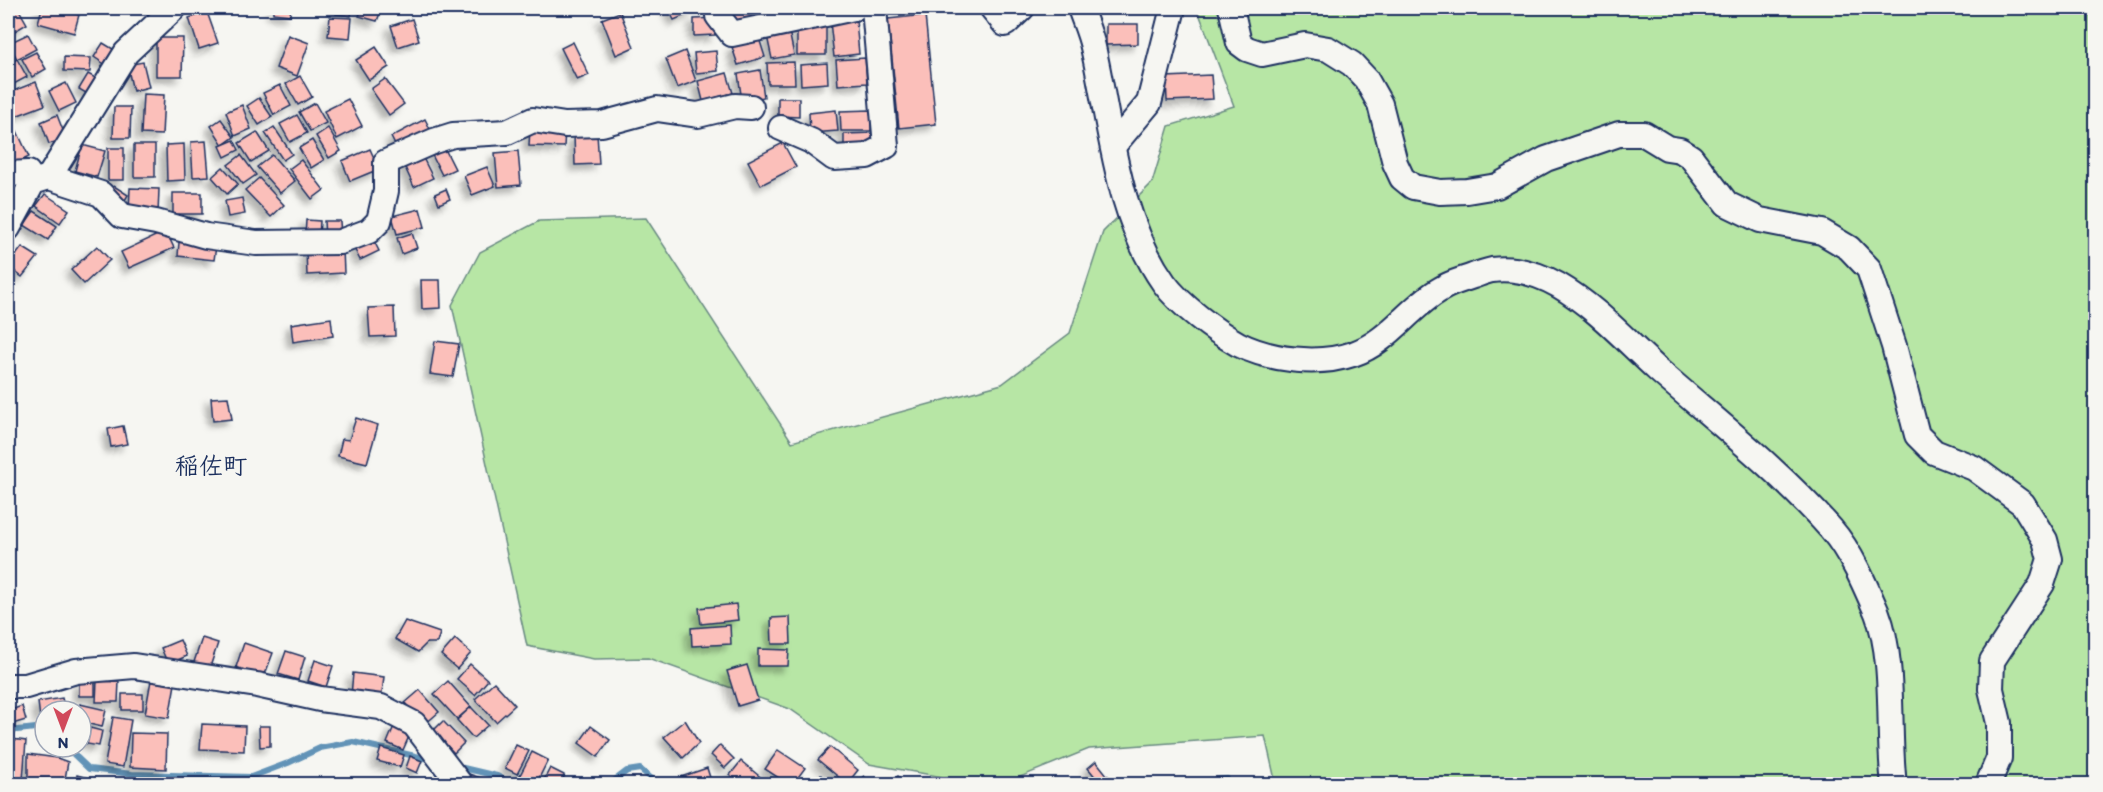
<svg xmlns="http://www.w3.org/2000/svg" width="2103" height="792" font-family="Itim,'Klee One',sans-serif">
	<style>
		.green { fill: #b7e6a5; stroke: #698a82; stroke-width: 1.5 }
		.lines { fill: none; stroke-linecap: round; stroke-linejoin: round }
		.stream { stroke: #6293b7; stroke-width: 6 }
		.building { fill: #fbbfba; stroke: #1b2f5e; stroke-width: 1.5; filter: url(#shadow) }
		.minor-casing { stroke: #1b2f5e; stroke-width: 28 }
		.minor { stroke: #f6f6f2; stroke-width: 24 }
		.labels { text-anchor: middle; dominant-baseline: central; stroke-width: 4.5; stroke-linejoin: round; paint-order: stroke }
		.quarter-label { font-size: 24px; font-weight: bold; fill: #1b2f5e; stroke: #f6f6f2 }
	</style>
	<defs>
		<filter id="shadow"><feDropShadow dx="-5.5" dy="5.5" stdDeviation="3" flood-color="#0004"/></filter>
	</defs>
	<rect width="100%" height="100%" fill="#f6f6f2"/>
	<filter id="ink" filterUnits="userSpaceOnUse"><feTurbulence type="fractalNoise" baseFrequency=".0167" numOctaves="2"/><feDisplacementMap in="SourceGraphic" scale="12" xChannelSelector="R" yChannelSelector="G"/><feConvolveMatrix kernelMatrix="1 2 1 2 8 2 1 2 1" color-interpolation-filters="sRGB"/></filter>
	<g filter="url(#ink)">
		<polygon class="green" points="1197,8 2095,8 2095,784 1276,784 1265,736 1089,749 1003,784 983,784 869,764 790,709 648,658 594,659 527,646 452,305 480,252 539,221 646,218 792,442 1002,384 1070,333 1103,232 1152,183 1169,126 1234,106"/>
		<g class="lines">
			<g class="stream">
				<polyline points="8,731 45,727"/>
				<polyline points="66,747 89,769 132,774 251,777 288,763 320,748 353,742 433,760"/>
				<polyline points="455,766 497,776 513,784"/>
				<polyline points="610,784 627,771 640,769 658,784"/>
				<polyline points="1177,784 1227,779"/>
			</g>
		</g>
		<g class="building">
			<polygon points="15,8 18,8 27,24 8,35 8,12"/>
			<polygon points="42,8 53,8 79,15 74,33 38,23"/>
			<polygon points="273,8 291,8 290,15 273,13"/>
			<polygon points="337,8 353,8 351,16 336,14"/>
			<polygon points="362,8 382,8 377,21 359,16"/>
			<polygon points="668,8 693,8 695,11 674,20"/>
			<polygon points="721,8 748,8 753,20 729,29"/>
			<polygon points="761,8 793,8 765,17"/>
			<polygon points="207,12 218,43 199,49 189,18"/>
			<polygon points="620,12 634,47 616,55 602,19"/>
			<polygon points="925,15 936,124 899,128 888,19"/>
			<polygon points="330,17 352,18 350,38 328,36"/>
			<polygon points="715,18 715,35 694,36 694,19"/>
			<polygon points="412,19 419,40 398,47 391,26"/>
			<polygon points="856,20 859,54 834,57 830,22"/>
			<polygon points="1106,24 1138,24 1138,44 1106,45"/>
			<polygon points="826,26 826,55 797,55 797,27"/>
			<polygon points="789,31 794,55 772,59 767,36"/>
			<polygon points="28,34 36,49 17,59 9,43"/>
			<polygon points="288,35 309,43 297,76 276,68"/>
			<polygon points="156,38 183,38 182,76 156,76"/>
			<polygon points="759,38 765,57 738,65 732,47"/>
			<polygon points="573,42 589,75 577,80 561,48"/>
			<polygon points="103,43 118,52 109,67 94,57"/>
			<polygon points="376,47 389,67 369,80 356,60"/>
			<polygon points="685,51 696,81 677,88 666,59"/>
			<polygon points="716,51 718,71 696,73 694,53"/>
			<polygon points="36,52 46,69 32,77 22,59"/>
			<polygon points="64,57 91,58 90,72 64,71"/>
			<polygon points="865,58 867,83 838,85 836,60"/>
			<polygon points="17,59 27,77 8,87 8,64"/>
			<polygon points="143,62 149,87 133,91 127,65"/>
			<polygon points="794,62 795,84 768,84 767,63"/>
			<polygon points="827,63 828,83 801,85 800,65"/>
			<polygon points="760,70 764,97 742,101 738,74"/>
			<polygon points="727,73 733,93 703,101 698,81"/>
			<polygon points="88,74 101,81 93,97 79,89"/>
			<polygon points="1211,75 1213,99 1167,101 1166,77"/>
			<polygon points="300,76 312,97 298,105 286,84"/>
			<polygon points="385,79 404,104 389,115 371,89"/>
			<polygon points="36,82 45,105 13,117 8,102 8,93"/>
			<polygon points="66,83 76,103 59,111 49,91"/>
			<polygon points="280,85 291,106 274,115 263,93"/>
			<polygon points="143,94 164,95 162,135 141,134"/>
			<polygon points="259,98 272,117 259,125 247,106"/>
			<polygon points="778,98 799,98 799,117 778,116"/>
			<polygon points="348,99 362,126 337,139 324,111"/>
			<polygon points="315,103 326,123 310,131 299,112"/>
			<polygon points="242,105 251,129 235,136 226,112"/>
			<polygon points="114,107 131,107 130,138 113,138"/>
			<polygon points="836,110 838,131 810,133 809,113"/>
			<polygon points="871,110 871,131 841,131 840,111"/>
			<polygon points="57,115 66,138 49,144 41,122"/>
			<polygon points="297,115 307,133 290,142 280,124"/>
			<polygon points="221,119 234,137 223,145 211,126"/>
			<polygon points="425,119 433,135 399,153 391,137"/>
			<polygon points="274,127 292,154 283,160 265,133"/>
			<polygon points="328,128 341,151 329,158 316,136"/>
			<polygon points="530,128 565,129 564,147 529,146"/>
			<polygon points="17,131 29,157 12,165 8,156 8,136"/>
			<polygon points="257,132 269,151 251,162 239,143"/>
			<polygon points="875,133 876,151 844,152 844,134"/>
			<polygon points="597,134 599,164 575,165 574,135"/>
			<polygon points="234,140 239,150 225,157 220,146"/>
			<polygon points="312,140 324,160 311,168 299,148"/>
			<polygon points="206,141 209,176 193,177 191,142"/>
			<polygon points="783,143 796,167 761,185 748,161"/>
			<polygon points="184,144 185,180 167,181 166,145"/>
			<polygon points="82,145 105,151 97,177 75,171"/>
			<rect x="134" y="145" width="21" height="32"/>
			<polygon points="443,145 455,169 442,175 430,151"/>
			<rect x="108" y="148" width="16" height="32"/>
			<polygon points="370,149 379,169 350,181 342,161"/>
			<polygon points="518,151 521,185 498,187 495,153"/>
			<polygon points="421,154 433,178 414,187 403,163"/>
			<polygon points="241,155 256,175 243,184 228,165"/>
			<polygon points="272,155 295,181 280,193 257,167"/>
			<polygon points="301,160 324,190 312,199 289,169"/>
			<polygon points="223,167 238,184 227,194 212,177"/>
			<polygon points="487,167 495,186 472,195 464,176"/>
			<polygon points="259,178 284,205 271,217 245,190"/>
			<polygon points="114,186 128,195 121,207 107,197"/>
			<polygon points="130,188 159,189 158,214 129,213"/>
			<polygon points="446,189 450,199 439,204 435,194"/>
			<rect x="173" y="193" width="29" height="21"/>
			<polygon points="45,194 69,210 60,223 36,206"/>
			<polygon points="242,198 245,214 228,217 225,201"/>
			<polygon points="420,209 425,227 397,234 392,216"/>
			<polygon points="34,211 57,226 48,240 24,225"/>
			<polygon points="306,220 320,221 319,237 305,237"/>
			<polygon points="324,221 340,221 341,236 325,237"/>
			<polygon points="166,231 174,248 129,268 121,252"/>
			<polygon points="412,233 417,248 402,254 397,238"/>
			<polygon points="372,237 379,251 360,260 353,246"/>
			<polygon points="179,242 216,246 214,260 178,256"/>
			<polygon points="97,246 110,260 84,284 71,270"/>
			<polygon points="22,247 38,257 22,277 8,266"/>
			<polygon points="343,249 344,273 307,275 306,251"/>
			<polygon points="421,280 440,280 441,308 422,309"/>
			<polygon points="394,307 395,336 370,337 368,308"/>
			<polygon points="331,318 333,336 293,342 291,324"/>
			<polygon points="435,341 459,344 453,377 430,374"/>
			<polygon points="228,397 232,419 213,421 211,398"/>
			<polygon points="356,418 378,425 367,463 338,456 342,439 349,440"/>
			<polygon points="123,426 127,444 111,447 108,429"/>
			<polygon points="736,604 738,620 701,624 699,608"/>
			<polygon points="790,617 791,644 772,644 771,618"/>
			<polygon points="405,621 440,633 437,643 427,643 418,652 395,639"/>
			<polygon points="730,625 731,644 692,646 691,628"/>
			<polygon points="202,638 218,643 209,670 193,665"/>
			<polygon points="455,639 471,653 457,669 441,655"/>
			<polygon points="180,640 187,656 168,664 161,648"/>
			<polygon points="244,643 273,653 264,677 236,667"/>
			<polygon points="758,649 789,650 788,666 758,666"/>
			<polygon points="286,651 305,657 298,680 278,674"/>
			<polygon points="315,660 333,666 326,687 308,681"/>
			<polygon points="470,664 488,680 475,695 457,679"/>
			<polygon points="747,665 758,700 738,706 727,671"/>
			<polygon points="353,673 384,677 381,701 351,696"/>
			<polygon points="151,680 175,684 169,718 145,714"/>
			<polygon points="97,681 119,682 118,702 96,702"/>
			<polygon points="448,681 471,707 457,719 434,694"/>
			<rect x="79" y="682" width="16" height="14"/>
			<polygon points="494,682 515,705 496,722 475,699"/>
			<polygon points="420,690 439,712 424,725 405,703"/>
			<rect x="122" y="694" width="21" height="16"/>
			<polygon points="62,698 65,711 45,711 45,717 40,718 38,702"/>
			<polygon points="80,704 106,710 102,727 81,722 81,711 78,711"/>
			<polygon points="22,706 26,720 9,725 8,711"/>
			<polygon points="471,707 488,725 473,738 457,720"/>
			<polygon points="113,717 131,720 123,767 105,764"/>
			<polygon points="685,720 699,743 683,758 664,737"/>
			<polygon points="443,721 464,743 454,753 433,731"/>
			<polygon points="202,724 245,726 244,751 200,749"/>
			<polygon points="259,726 270,726 270,746 260,747"/>
			<polygon points="394,726 410,734 403,750 387,743"/>
			<polygon points="591,726 610,740 598,757 579,743"/>
			<polygon points="90,728 102,731 99,746 87,744"/>
			<polygon points="131,733 167,734 166,769 130,767"/>
			<polygon points="12,739 26,741 23,780 8,779 8,754 10,754"/>
			<polygon points="516,745 529,751 517,774 505,768"/>
			<polygon points="720,745 734,759 725,768 711,755"/>
			<polygon points="830,747 858,770 847,784 818,760"/>
			<polygon points="381,748 404,755 400,767 377,761"/>
			<polygon points="778,750 805,768 793,784 788,784 765,769"/>
			<polygon points="532,752 548,760 536,784 524,784 517,781"/>
			<polygon points="28,754 57,758 68,762 65,779 28,778"/>
			<polygon points="410,756 422,761 417,773 406,768"/>
			<polygon points="741,761 764,780 760,784 741,784 730,775"/>
			<polygon points="1096,761 1112,781 1108,784 1101,784 1088,768"/>
			<polygon points="550,768 564,775 563,784 542,784"/>
			<polygon points="707,768 712,784 683,784 681,777"/>
			<polygon points="466,773 498,784 468,784"/>
			<polygon points="77,775 99,781 98,784 76,784"/>
			<polygon points="821,775 832,784 812,784"/>
			<polygon points="864,776 871,784 855,784"/>
			<polygon points="898,776 906,784 889,784"/>
		</g>
		<g class="lines">
			<defs>
				<g id="minor">
					<polyline points="992,8 1005,24 1022,8"/>
					<path d="M1080 8C1084 20 1090 33 1093 47 1111 126 1116 215 1164 283 1180 305 1215 331 1238 344 1270 360 1318 366 1353 354 1389 342 1409 307 1441 289 1450 283 1462 280 1473 276 1479 274 1486 271 1492 270 1516 267 1538 274 1558 285 1596 307 1626 341 1658 370 1716 421 1779 470 1831 529 1851 552 1865 585 1877 613 1896 662 1887 732 1894 784"/>
					<polyline points="1231,8 1239,43 1247,49 1262,54 1305,45 1328,49 1352,64 1366,79 1380,104 1395,163 1402,178 1413,187 1440,192 1467,191 1497,186 1546,159 1619,134 1644,134 1667,148 1680,150 1691,157 1727,204 1760,220 1822,232 1849,248 1869,269 1894,346 1917,435 1934,452 1974,468 2023,504 2045,540 2050,559 2042,584 1992,661 1991,689 1999,723 1999,758 1988,784"/>
					<polyline points="718,16 732,34 854,8"/>
					<polyline points="781,128 811,141 834,158 867,156 886,146 874,8"/>
					<polyline points="1114,145 1149,103 1173,8"/>
					<polyline points="8,174 28,173 33,182"/>
					<polyline points="49,177 126,53 174,8"/>
					<polyline points="8,228 33,182 49,177 101,194 122,216 156,222 206,236 256,243 340,242 369,231 379,221 386,191 386,162 434,141 453,135 507,132 533,120 565,125 602,124 657,109 698,115 735,106 751,107"/>
					<polyline points="8,686 26,686 76,671 134,666 257,685 320,699 381,707 414,724 460,784"/>
				</g>
			</defs>
			<use href="#minor" class="minor-casing"/>
			<use href="#minor" class="minor"/>
		</g>
	</g>
	<g class="labels">
		<g class="quarter-label">
			<text x="211" y="465">稲佐町</text>
		</g>
	</g>
	<rect width="2103" height="792" fill="none" stroke="#f6f6f2" stroke-width="30"/>
	<rect x="15" y="15" width="2073" height="762" fill="none" stroke="#1b2f5e" stroke-width="2" filter="url(#ink)"/>
	<g transform="translate(63 729) rotate(180)"><circle r="28" fill="#f6f6f2" stroke="#9ea6b7" stroke-width="1.5"/>
	<path d="M0-4.5L10 22L0 15L-10 22Z" fill="#d1495b"/>
	<text y="-9" font-size="16" font-weight="bold" text-anchor="middle" fill="#1b2f5e">N</text>
	</g>
</svg>
